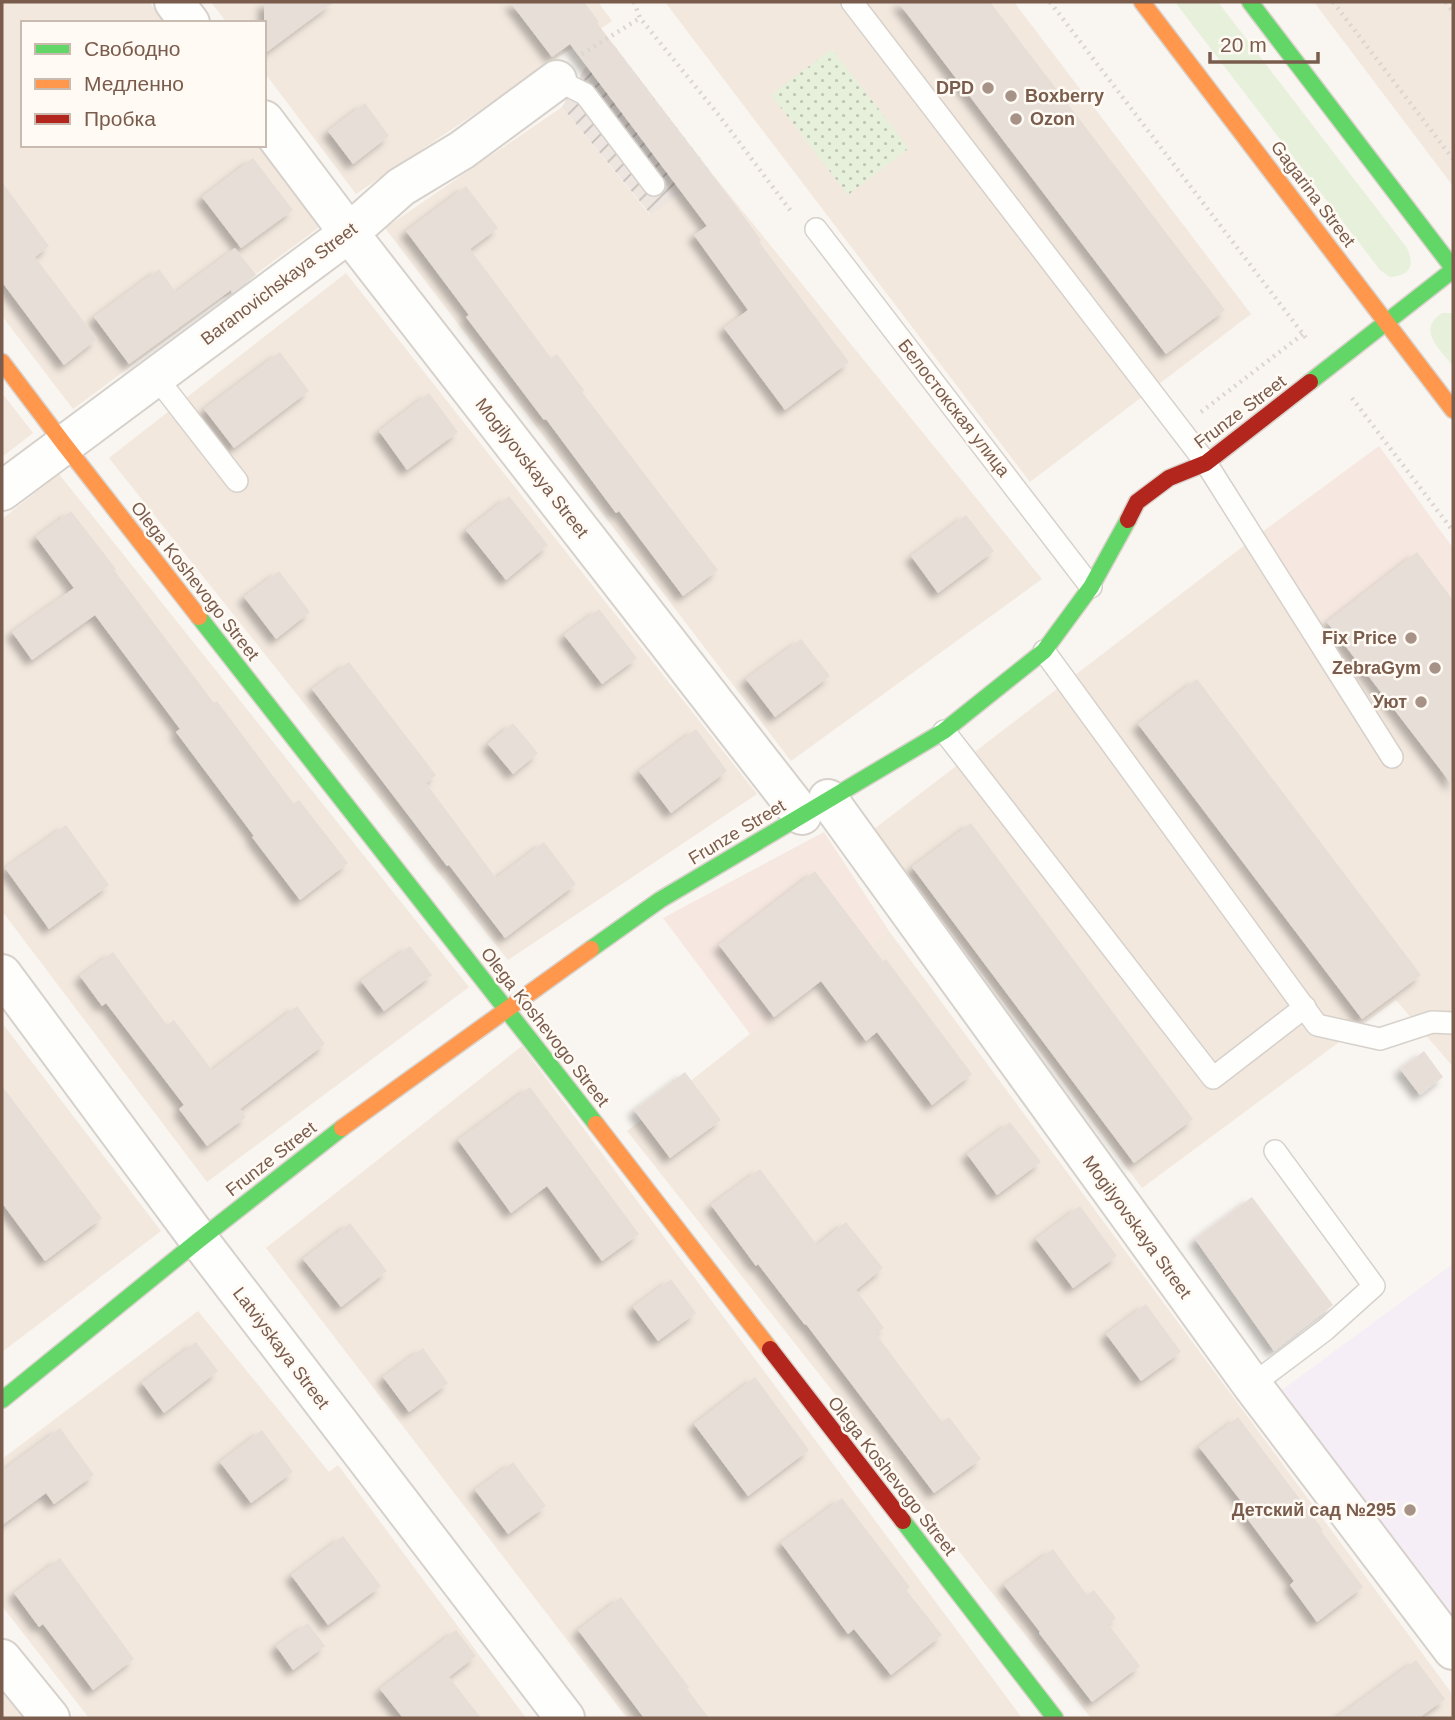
<svg xmlns="http://www.w3.org/2000/svg" width="1455" height="1720" font-family="Arial,sans-serif">
	<style>
		.residential { fill: #f2e8de }
		.commercial { fill: #f6e8e1 }
		.industrial { fill: url(#industrial-furrows) }
		.education { fill: #f6eef6 }
		.grass { fill: #e7f0db }
		.park { fill: url(#park-dots) }
		.building { fill: #e6ded7; filter: url(#shadow) }
		.lines { fill: none; stroke-linecap: round; stroke-linejoin: round }
		.lane-casing { stroke: #d7d1cb; stroke-width: 24 }
		.street-casing { stroke: #d7d1cb; stroke-width: 42 }
		.fast-casing { stroke: #d9d2cb; stroke-width: 19 }
		.slow-casing { stroke: #d9d2cb; stroke-width: 19 }
		.jam-casing { stroke: #d9d2cb; stroke-width: 19 }
		.path { stroke: #dcd5d0; stroke-width: 4.5; stroke-dasharray: 2 5; stroke-linecap: butt }
		.lane { stroke: #fefefd; stroke-width: 21 }
		.street { stroke: #fefefd; stroke-width: 38 }
		.fast { stroke: #63d668; stroke-width: 16 }
		.slow { stroke: #ff974d; stroke-width: 16 }
		.jam { stroke: #b3261e; stroke-width: 16 }
		.poi-dot { fill: #a69286; stroke: #fffaf3; stroke-width: 2.5 }
		.labels { text-anchor: middle; dominant-baseline: central; stroke-width: 5; stroke-linejoin: round; paint-order: stroke }
		.poi-label { font-size: 18px; font-weight: bold; fill: #7a5c4d; stroke: #fffaf3; text-anchor: end }
		.street-label { font-size: 18px; fill: #7a5c4d; stroke: #fffaf3 }
	</style>
	<defs>
		<pattern id="industrial-furrows" width="10" height="10" patternUnits="userSpaceOnUse" patternTransform="scale(1.75)"><rect width="10" height="10" fill="#ede5e0"/><path d="M-1 1l2-2M0 10L10 0M9 11l2-2" fill="none" stroke="#c5bdb8"/></pattern>
		<pattern id="park-dots" width="8" height="8" patternUnits="userSpaceOnUse" patternTransform="scale(1.75)"><rect width="8" height="8" fill="#e7f0db"/><path d="M2 2h.1M6 6h.1" fill="none" stroke="#c0c6b4" stroke-width="1.8" stroke-linecap="round"/></pattern>
		<filter id="shadow"><feDropShadow dx="-6" dy="6" stdDeviation="3.5" flood-color="#0004"/></filter>
	</defs>
	<rect width="100%" height="100%" fill="#f9f5f0"/>
	<g class="residential">
		<polygon points="2,2 149,2 165,23 23,23 23,145 260,145 321,226 73,409 2,316"/>
		<polygon points="211,2 598,2 612,21 356,194 264,72 264,23 227,23"/>
		<polygon points="665,2 1014,2 1251,314 1030,482"/>
		<polygon points="1314,2 1453,2 1453,186"/>
		<polygon points="562,107 650,215 710,171 1042,579 791,761 385,228"/>
		<polygon points="346,273 757,794 508,960 109,458"/>
		<polygon points="2,393 33,433 2,457"/>
		<polygon points="59,474 469,987 207,1182 2,911 2,519"/>
		<polygon points="1258,535 1453,785 1453,1067 1396,1000 1142,1188 874,829"/>
		<polygon points="889,931 1453,1695 1453,1718 1091,1718 627,1131 750,1034"/>
		<polygon points="2,1023 161,1231 2,1352"/>
		<polygon points="522,1046 1022,1718 627,1718 266,1248"/>
		<polygon points="198,1311 329,1472 338,1465 526,1718 89,1718 2,1606 2,1459"/>
		<polygon points="2,1685 27,1718 2,1718"/>
	</g>
	<g class="commercial">
		<polygon points="1379,446 1453,548 1453,785 1258,535"/>
		<polygon points="824,832 889,931 750,1034 663,918"/>
	</g>
	<polygon class="industrial" points="613,44 710,171 651,215 562,107 589,61"/>
	<polygon class="education" points="1453,1264 1453,1627 1278,1393"/>
	<g class="grass">
		<path d="M1175 2H1218L1407 248C1415 266 1410 276 1390 277L1380 270Z"/>
		<path d="M1442 313H1453V366C1440 349 1416 330 1442 313Z"/>
	</g>
	<polygon class="park" points="832,49 909,148 848,195 771,95"/>
	<g class="building">
		<polygon points="264,2 334,2 264,54"/>
		<polygon points="510,2 584,2 599,22 597,23 730,198 761,240 759,242 849,362 785,410 724,328 748,310 694,235 707,226 570,44 552,57"/>
		<polygon points="898,2 990,2 1225,310 1166,354"/>
		<polygon points="365,103 389,136 353,164 328,131"/>
		<polygon points="253,158 293,210 241,248 202,197"/>
		<polygon points="2,182 49,246 35,257 97,339 64,365 2,282"/>
		<polygon points="466,186 498,228 470,249 551,358 557,354 584,390 582,392 718,570 683,596 619,511 616,513 546,419 544,420 466,317 469,315 406,231"/>
		<polygon points="235,248 256,275 232,293 231,290 129,364 94,317 159,269 176,292"/>
		<polygon points="280,352 309,391 234,448 204,409"/>
		<polygon points="429,393 458,432 407,470 379,431"/>
		<polygon points="509,496 548,545 506,580 466,530"/>
		<polygon points="71,511 116,569 114,570 214,703 217,701 294,804 299,800 348,863 300,900 252,837 254,836 176,732 180,729 95,615 32,660 12,632 74,588 36,537"/>
		<polygon points="966,515 994,551 938,593 911,556"/>
		<polygon points="1417,552 1453,600 1453,786 1327,622"/>
		<polygon points="279,571 310,612 276,639 244,597"/>
		<polygon points="599,609 637,658 602,684 564,635"/>
		<polygon points="801,639 830,676 775,717 746,679"/>
		<polygon points="349,662 436,775 426,783 496,878 544,842 576,884 505,938 449,865 447,866 312,689"/>
		<polygon points="1197,679 1421,975 1362,1019 1138,724"/>
		<polygon points="513,723 538,753 513,774 488,744"/>
		<polygon points="696,729 727,771 671,813 639,771"/>
		<polygon points="971,823 1193,1119 1134,1163 912,867"/>
		<polygon points="66,825 109,885 49,929 5,868"/>
		<polygon points="815,871 883,961 886,959 972,1074 932,1105 877,1032 866,1041 821,981 774,1017 719,945"/>
		<polygon points="410,946 432,975 384,1011 361,981"/>
		<polygon points="113,952 167,1025 174,1020 212,1070 297,1006 325,1044 240,1109 246,1117 207,1146 179,1109 184,1105 106,1003 102,1006 80,976"/>
		<polygon points="1424,1051 1443,1077 1420,1095 1400,1069"/>
		<polygon points="685,1072 721,1120 670,1158 634,1110"/>
		<polygon points="2,1086 102,1218 45,1261 2,1203"/>
		<polygon points="530,1087 639,1234 602,1261 547,1186 511,1213 458,1140"/>
		<polygon points="1010,1122 1041,1162 997,1195 967,1154"/>
		<polygon points="760,1169 817,1245 846,1222 883,1268 856,1290 884,1328 876,1334 942,1422 949,1417 981,1459 934,1493 806,1324 805,1325 758,1264 756,1266 711,1205"/>
		<polygon points="1252,1197 1333,1305 1274,1351 1195,1239"/>
		<polygon points="1080,1206 1117,1256 1073,1288 1036,1239"/>
		<polygon points="350,1223 387,1271 341,1307 303,1259"/>
		<polygon points="671,1279 696,1313 658,1341 633,1307"/>
		<polygon points="1146,1304 1181,1352 1141,1381 1106,1334"/>
		<polygon points="196,1342 218,1371 164,1413 142,1383"/>
		<polygon points="423,1348 448,1383 409,1412 383,1377"/>
		<polygon points="755,1377 809,1450 748,1496 694,1424"/>
		<polygon points="1238,1417 1323,1530 1321,1531 1363,1587 1317,1622 1290,1585 1294,1581 1243,1513 1248,1510 1199,1447"/>
		<polygon points="60,1428 94,1475 54,1504 46,1493 2,1525 2,1471"/>
		<polygon points="262,1430 293,1472 251,1503 220,1462"/>
		<polygon points="513,1462 546,1506 508,1534 475,1490"/>
		<polygon points="842,1498 910,1587 906,1590 942,1635 891,1675 854,1629 848,1634 781,1543"/>
		<polygon points="343,1536 381,1586 328,1625 291,1575"/>
		<polygon points="1053,1549 1087,1595 1094,1590 1116,1618 1108,1624 1140,1666 1092,1702 1039,1633 1040,1632 1004,1585"/>
		<polygon points="60,1558 134,1659 93,1690 43,1624 39,1627 14,1593"/>
		<polygon points="621,1597 689,1687 687,1689 709,1718 644,1718 578,1630"/>
		<polygon points="308,1623 325,1646 293,1670 276,1646"/>
		<polygon points="456,1630 476,1656 449,1677 481,1718 403,1718 380,1689"/>
		<polygon points="1416,1660 1445,1699 1419,1718 1336,1718"/>
	</g>
	<g class="lines">
		<defs>
			<g id="lane">
				<polyline points="852,2 1206,463 1392,757"/>
				<polyline points="557,80 585,94 654,185"/>
				<polyline points="816,229 1091,587"/>
				<polyline points="156,377 237,481"/>
				<polyline points="1044,651 1317,1025 1380,1039 1432,1022 1453,1023"/>
				<polyline points="944,731 1213,1078 1305,1007"/>
				<polyline points="1252,1385 1325,1330 1374,1286 1275,1151"/>
			</g>
			<g id="street">
				<polyline points="174,2 190,23"/>
				<polyline points="264,120 349,233 802,815"/>
				<polyline points="2,491 349,233 401,187 462,150 557,80"/>
				<polyline points="828,799 1252,1385 1453,1650"/>
				<polyline points="2,974 199,1240 565,1718"/>
				<polyline points="2,1659 50,1718"/>
			</g>
			<g id="fast">
				<polyline points="1250,2 1453,268"/>
				<polyline points="1310,382 1453,270"/>
				<polyline points="199,617 596,1124"/>
				<polyline points="591,949 660,900 944,731 1044,651 1091,587 1128,520"/>
				<polyline points="2,1400 199,1240 342,1128"/>
				<polyline points="903,1521 1055,1718"/>
			</g>
			<g id="slow">
				<polyline points="1142,2 1453,410"/>
				<polyline points="2,362 64,444 199,617"/>
				<polyline points="596,1124 770,1349"/>
				<polyline points="342,1128 591,949"/>
			</g>
			<g id="jam">
				<polyline points="1128,520 1137,502 1169,478 1206,463 1310,382"/>
				<polyline points="770,1349 903,1521"/>
			</g>
		</defs>
		<use href="#lane" class="lane-casing"/>
		<use href="#street" class="street-casing"/>
		<use href="#fast" class="fast-casing"/>
		<use href="#slow" class="slow-casing"/>
		<use href="#jam" class="jam-casing"/>
		<g class="path">
			<polyline points="634,2 640,18 721,118 793,214"/>
			<polyline points="1050,2 1306,338"/>
			<polyline points="1333,2 1453,159"/>
			<polyline points="1446,2 1453,12"/>
			<polyline points="582,54 640,18"/>
			<polyline points="1352,398 1453,531"/>
			<polyline points="1201,412 1303,334"/>
		</g>
		<use href="#lane" class="lane"/>
		<use href="#street" class="street"/>
		<use href="#fast" class="fast"/>
		<use href="#slow" class="slow"/>
		<use href="#jam" class="jam"/>
	</g>
	<g class="poi-dot">
		<circle cx="988" cy="88" r="7"/>
		<circle cx="1011" cy="96" r="7"/>
		<circle cx="1016" cy="119" r="7"/>
		<circle cx="1411" cy="638" r="7"/>
		<circle cx="1435" cy="668" r="7"/>
		<circle cx="1421" cy="702" r="7"/>
		<circle cx="1410" cy="1510" r="7"/>
	</g>
	<g class="labels">
		<g class="poi-label">
			<text x="974" y="88">DPD</text>
			<text x="1025" y="96" text-anchor="start">Boxberry</text>
			<text x="1030" y="119" text-anchor="start">Ozon</text>
			<text x="1397" y="638">Fix Price</text>
			<text x="1421" y="668">ZebraGym</text>
			<text x="1407" y="702">Уют</text>
			<text x="1396" y="1510">Детский сад №295</text>
		</g>
		<g class="street-label">
			<text transform="translate(1313 194) rotate(53)">Gagarina Street</text>
			<text transform="translate(279 284) rotate(-37)">Baranovichskaya Street</text>
			<text transform="translate(954 408) rotate(52)">Белостокская улица</text>
			<text transform="translate(1240 412) rotate(-37)">Frunze Street</text>
			<text transform="translate(532 468) rotate(52)">Mogilyovskaya Street</text>
			<text transform="translate(195 581) rotate(52)">Olega Koshevogo Street</text>
			<text transform="translate(737 832) rotate(-31)">Frunze Street</text>
			<text transform="translate(545 1027) rotate(52)">Olega Koshevogo Street</text>
			<text transform="translate(271 1159) rotate(-38)">Frunze Street</text>
			<text transform="translate(1137 1227) rotate(54)">Mogilyovskaya Street</text>
			<text transform="translate(281 1348) rotate(53)">Latviyskaya Street</text>
			<text transform="translate(892 1476) rotate(52)">Olega Koshevogo Street</text>
		</g>
	</g>
	<rect width="1455" height="1720" fill="none" stroke="#7a5c4d" stroke-width="7"/>
	<rect x="21" y="21" width="245" height="126" fill="#fffaf3" stroke="#cabbb1" stroke-width="2"/>
	<rect x="35" y="44" width="35" height="10" fill="#63d668" stroke="#cabbb1" stroke-width="2"/>
	<text x="84" y="56" font-size="21" fill="#7a5c4d">Свободно</text>
	<rect x="35" y="79" width="35" height="10" fill="#ff974d" stroke="#cabbb1" stroke-width="2"/>
	<text x="84" y="91" font-size="21" fill="#7a5c4d">Медленно</text>
	<rect x="35" y="114" width="35" height="10" fill="#b3261e" stroke="#cabbb1" stroke-width="2"/>
	<text x="84" y="126" font-size="21" fill="#7a5c4d">Пробка</text>
	<path d="M1210 52v10h108v-10" fill="none" stroke="#7a5c4d" stroke-width="3.5"/>
	<text x="1220" y="52" font-size="21" fill="#7a5c4d" stroke="#fffaf3" stroke-width="5" paint-order="stroke">20 m</text>
</svg>
